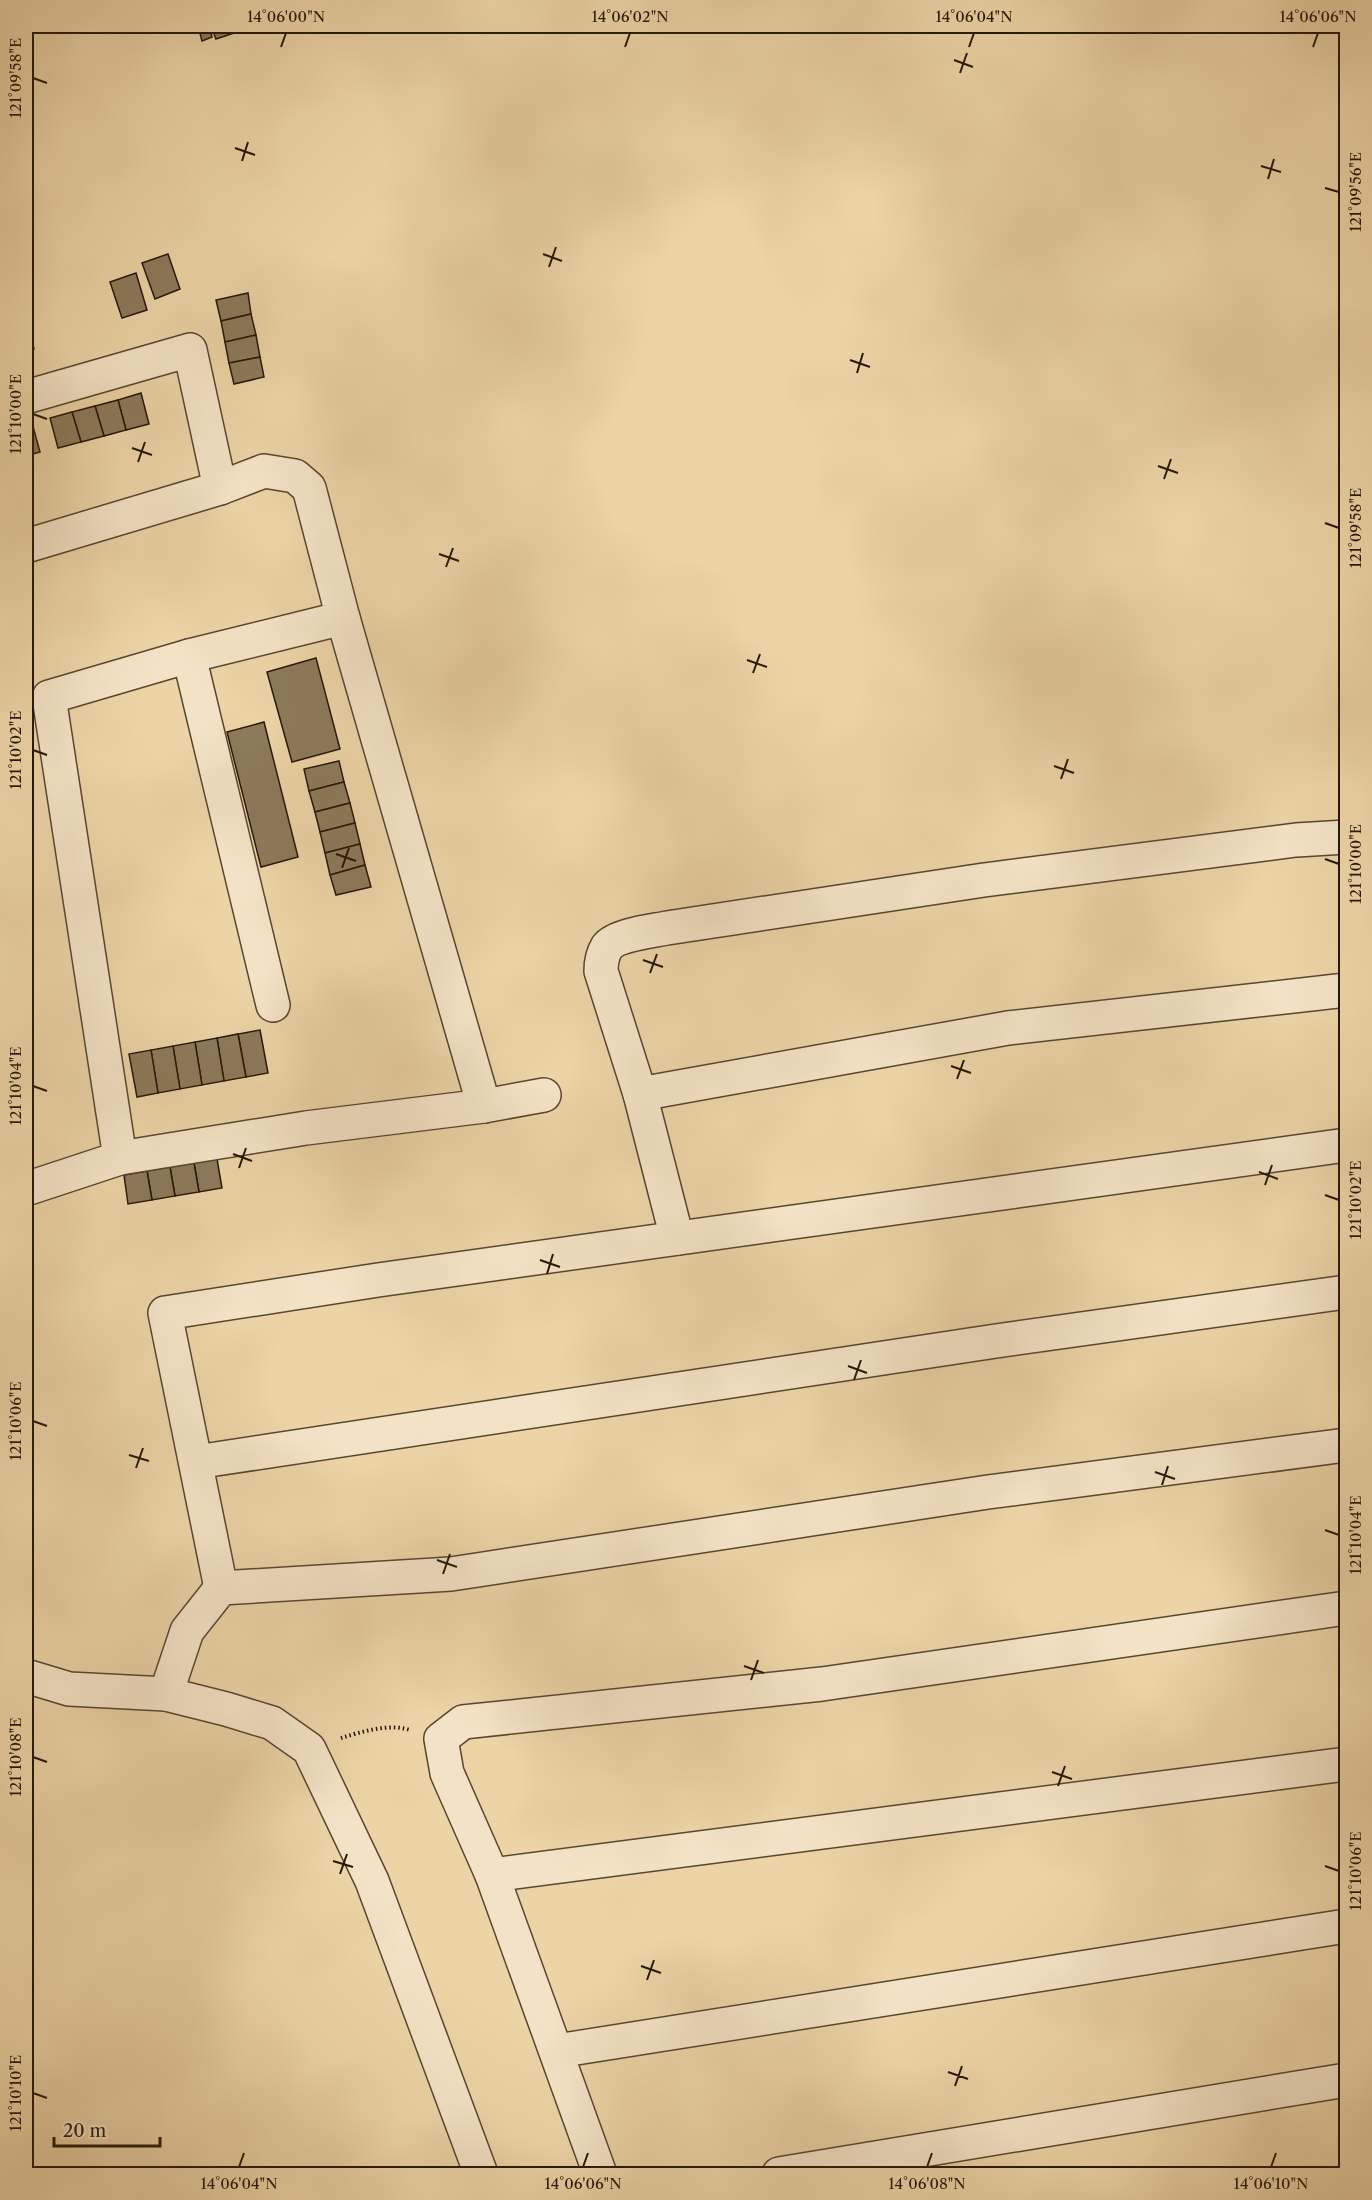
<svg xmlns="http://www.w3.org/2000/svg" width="1372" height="2200" font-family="'Libre Caslon Text',serif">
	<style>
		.building { fill: #8c7a5b; stroke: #241808; stroke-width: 1.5 }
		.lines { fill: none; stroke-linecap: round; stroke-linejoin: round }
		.street-casing { stroke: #564730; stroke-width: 36 }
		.path { stroke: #241808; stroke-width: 4; stroke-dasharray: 1.5 3; stroke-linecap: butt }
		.street { stroke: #f3e3c6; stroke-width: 33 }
		.ticks { fill: none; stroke: #241808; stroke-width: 2 }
		.neatline { fill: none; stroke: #241808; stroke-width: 2 }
		.ticks-label { font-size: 15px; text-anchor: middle; fill: #241808 }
	</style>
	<rect width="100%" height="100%" fill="#ecd4a7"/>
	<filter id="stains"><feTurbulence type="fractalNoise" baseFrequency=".00333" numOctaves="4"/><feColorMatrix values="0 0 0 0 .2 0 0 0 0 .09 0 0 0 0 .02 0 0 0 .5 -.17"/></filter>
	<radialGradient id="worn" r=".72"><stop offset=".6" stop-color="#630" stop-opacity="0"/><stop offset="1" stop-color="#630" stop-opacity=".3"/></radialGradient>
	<g class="building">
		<polygon points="198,26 209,26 212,37 202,41"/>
		<polygon points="211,26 241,26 243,30 216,39"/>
		<polygon points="168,254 180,289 155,299 142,263"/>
		<polygon points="136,273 147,310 122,318 110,282"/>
		<polygon points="248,293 251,314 221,321 216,300"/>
		<polygon points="251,314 256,335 225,342 221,321"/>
		<polygon points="26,318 34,349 26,351"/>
		<polygon points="256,335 260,357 229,363 225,342"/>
		<polygon points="260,357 264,377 234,384 229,363"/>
		<polygon points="141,393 149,424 126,430 118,400"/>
		<polygon points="118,400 126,430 104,436 95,406"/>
		<polygon points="95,406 104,436 81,442 72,412"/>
		<polygon points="72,412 81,442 58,448 50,418"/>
		<polygon points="32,423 40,452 26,456 26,424"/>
		<polygon points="316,658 340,749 292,762 267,672"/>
		<polygon points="264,722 298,857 261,867 227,732"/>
		<polygon points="339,761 344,782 309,791 304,769"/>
		<polygon points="344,782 350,803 315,812 309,791"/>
		<polygon points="350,803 355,823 320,832 315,812"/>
		<polygon points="355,823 360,844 325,853 320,832"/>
		<polygon points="360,844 365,865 330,875 325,853"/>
		<polygon points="365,865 371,887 336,895 330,875"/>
		<polygon points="260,1030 268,1073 246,1077 238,1034"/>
		<polygon points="238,1034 246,1077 224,1081 217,1038"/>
		<polygon points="217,1038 224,1081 202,1085 195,1042"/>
		<polygon points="195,1042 202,1085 180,1089 173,1046"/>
		<polygon points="173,1046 180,1089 158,1093 151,1050"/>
		<polygon points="151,1050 158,1093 137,1097 129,1054"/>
		<polygon points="217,1159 222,1188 199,1192 194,1163"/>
		<polygon points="194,1163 199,1192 175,1196 170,1167"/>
		<polygon points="170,1167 175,1196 152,1200 147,1171"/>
		<polygon points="147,1171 152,1200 128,1204 124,1175"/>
	</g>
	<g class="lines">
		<defs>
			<g id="street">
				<polyline points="26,397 190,350 220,488"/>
				<polyline points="26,546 220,488 264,471 295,476 309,488 343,618 484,1106"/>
				<polyline points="189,656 273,1005"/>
				<polyline points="640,1094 1008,1028 1346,990"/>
				<polyline points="120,1158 49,697 189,656 343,618"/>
				<polyline points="26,1189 120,1158 306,1128 484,1106 544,1095"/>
				<path d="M677 1238 640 1094 601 971C601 962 602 955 607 947 616 935 653 931 667 928L984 880 1296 840 1346 837"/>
				<polyline points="196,1462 996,1341 1346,1292"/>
				<polyline points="221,1588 165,1313 378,1280 1346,1145"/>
				<polyline points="26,1676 69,1689 166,1694 226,1709 272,1723 309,1749 372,1881 481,2174"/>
				<polyline points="166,1694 187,1631 221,1588 451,1574 988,1492 1346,1445"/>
				<polyline points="492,1875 1346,1764"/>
				<polyline points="557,2051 1346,1926"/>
				<polyline points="600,2174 492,1875 447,1773 441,1739 463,1722 822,1684 1346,1608"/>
				<polyline points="779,2174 1346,2080"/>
			</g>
		</defs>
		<use href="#street" class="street-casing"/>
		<path class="path" d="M341 1738C361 1732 389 1723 410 1730"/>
		<use href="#street" class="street"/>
	</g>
	<path class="ticks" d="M281 47 286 33M625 47 630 33M969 47 974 33M1313 47 1318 33M954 60 973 67M960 73 967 53M33 78 47 83M235 148 255 155M242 161 248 142M1261 166 1281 172M1268 179 1274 159M1325 188 1339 192M543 254 562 261M549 267 556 247M850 360 870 367M857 373 863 353M33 414 47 419M132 448 152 455M138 462 145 442M1158 466 1178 473M1164 479 1171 459M1325 523 1339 528M439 554 459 561M446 567 453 548M747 660 767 667M753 673 760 654M33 750 47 755M1054 766 1074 773M1061 779 1068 759M336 854 356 861M1325 859 1339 864M342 868 349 848M643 960 663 967M650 973 657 954M951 1066 971 1073M957 1079 964 1060M33 1086 47 1091M233 1154 252 1161M239 1168 246 1148M1259 1172 1278 1179M1265 1185 1272 1165M1325 1195 1339 1200M540 1260 560 1267M547 1274 553 1254M848 1366 867 1373M854 1380 861 1360M33 1421 47 1426M129 1455 149 1461M136 1468 143 1448M1155 1472 1175 1479M1162 1485 1168 1466M1325 1530 1339 1535M437 1560 457 1567M443 1574 450 1554M744 1666 764 1673M751 1680 758 1660M33 1757 47 1762M1052 1772 1072 1779M1058 1786 1065 1766M333 1861 353 1867M1325 1866 1339 1871M340 1874 347 1854M641 1966 661 1973M647 1980 654 1960M948 2072 968 2079M955 2086 962 2066M33 2093 47 2098M239 2167 244 2153M583 2167 588 2153M927 2167 932 2153M1271 2167 1276 2153"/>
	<rect width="1372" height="2200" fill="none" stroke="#ecd4a7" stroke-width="66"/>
	<path d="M54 2137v9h106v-9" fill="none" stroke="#241808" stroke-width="3"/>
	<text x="63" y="2137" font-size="18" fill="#241808" stroke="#f3e3c6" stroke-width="4.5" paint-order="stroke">20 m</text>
	<rect x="33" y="33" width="1306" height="2134" class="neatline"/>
	<g class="ticks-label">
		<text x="286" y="22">14°06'00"N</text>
		<text x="630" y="22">14°06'02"N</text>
		<text x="974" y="22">14°06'04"N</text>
		<text x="1318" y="22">14°06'06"N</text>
		<text transform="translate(16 78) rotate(-90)" y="5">121°09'58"E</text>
		<text transform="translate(1356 192) rotate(-90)" y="5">121°09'56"E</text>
		<text transform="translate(16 414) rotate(-90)" y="5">121°10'00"E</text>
		<text transform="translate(1356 528) rotate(-90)" y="5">121°09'58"E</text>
		<text transform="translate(16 750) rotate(-90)" y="5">121°10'02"E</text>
		<text transform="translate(1356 864) rotate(-90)" y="5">121°10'00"E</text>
		<text transform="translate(16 1086) rotate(-90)" y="5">121°10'04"E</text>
		<text transform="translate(1356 1200) rotate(-90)" y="5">121°10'02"E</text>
		<text transform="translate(16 1421) rotate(-90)" y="5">121°10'06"E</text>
		<text transform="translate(1356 1535) rotate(-90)" y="5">121°10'04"E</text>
		<text transform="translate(16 1757) rotate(-90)" y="5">121°10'08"E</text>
		<text transform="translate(1356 1871) rotate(-90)" y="5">121°10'06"E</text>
		<text transform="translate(16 2093) rotate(-90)" y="5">121°10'10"E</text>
		<text x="239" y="2189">14°06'04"N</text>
		<text x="583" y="2189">14°06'06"N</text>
		<text x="927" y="2189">14°06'08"N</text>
		<text x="1271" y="2189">14°06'10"N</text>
	</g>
	<rect width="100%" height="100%" filter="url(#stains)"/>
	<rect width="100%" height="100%" fill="url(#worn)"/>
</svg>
